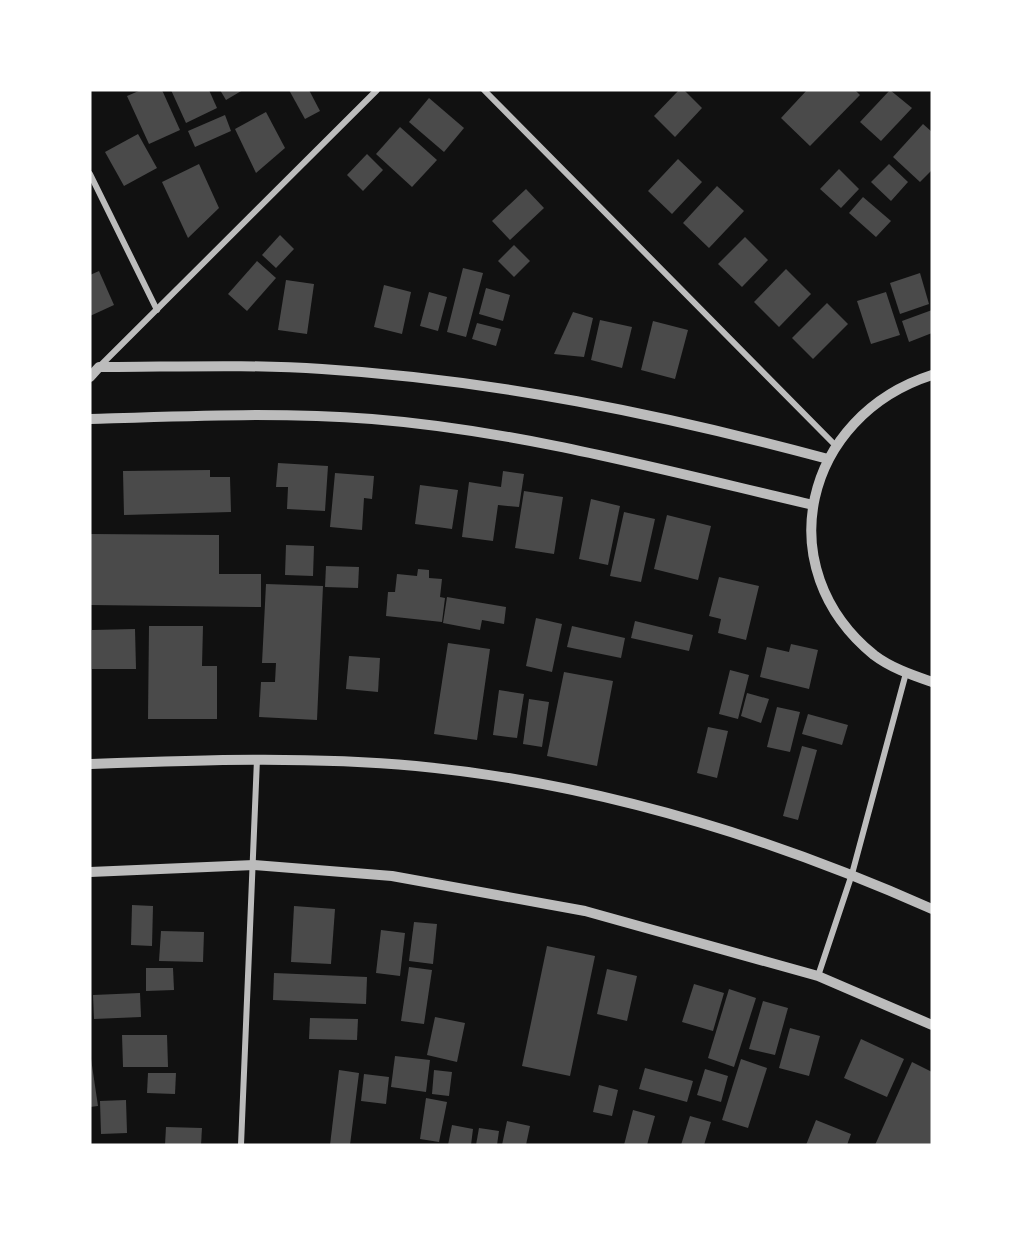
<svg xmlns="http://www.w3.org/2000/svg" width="1022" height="1235" font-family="Literata,serif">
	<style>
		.building { fill: #4a4a4a }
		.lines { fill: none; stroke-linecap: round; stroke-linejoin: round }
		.minor { stroke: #bcbcbc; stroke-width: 6 }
		.tertiary { stroke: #bcbcbc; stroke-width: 10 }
	</style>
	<rect width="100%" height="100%" fill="#111"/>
	<g class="building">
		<polygon points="141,90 162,90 180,130 149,144 127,96"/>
		<polygon points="171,90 209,90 217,108 186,123"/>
		<polygon points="220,90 243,90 226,100"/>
		<polygon points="289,90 309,90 320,111 305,119"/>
		<polygon points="679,90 684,90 702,108 675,137 654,116"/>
		<polygon points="807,90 855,90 860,95 810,146 781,118"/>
		<polygon points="890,90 912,108 881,141 860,122"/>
		<polygon points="429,98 464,128 444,152 409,122"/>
		<polygon points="266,112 285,148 256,173 235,129"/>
		<polygon points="225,115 231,131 195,147 188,131"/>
		<polygon points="923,124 932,132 932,170 920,182 893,157"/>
		<polygon points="400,127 437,160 412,187 376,154"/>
		<polygon points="138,134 157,168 124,186 105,152"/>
		<polygon points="367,154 383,170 363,191 347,175"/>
		<polygon points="678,159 702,182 672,214 648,191"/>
		<polygon points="199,164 219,208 188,238 162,182"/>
		<polygon points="889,164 908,182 891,201 871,182"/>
		<polygon points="839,169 859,189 841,208 820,189"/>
		<polygon points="717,186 744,211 709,248 683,223"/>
		<polygon points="526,189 544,208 510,240 492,221"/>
		<polygon points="863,197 891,221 876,237 849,213"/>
		<polygon points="280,235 294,249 276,268 262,255"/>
		<polygon points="745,237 768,260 742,287 718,264"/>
		<polygon points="514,245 530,261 514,277 498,261"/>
		<polygon points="257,261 276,278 247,311 228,294"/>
		<polygon points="463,268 483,273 466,337 447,332"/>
		<polygon points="786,269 811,294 779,327 754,302"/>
		<polygon points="99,271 114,305 90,316 90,275"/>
		<polygon points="920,273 929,304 900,314 890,283"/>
		<polygon points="286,280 314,284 307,334 278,330"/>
		<polygon points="384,285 411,292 402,334 374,327"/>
		<polygon points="486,288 510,295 503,321 479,314"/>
		<polygon points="429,292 447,297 438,331 420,326"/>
		<polygon points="886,292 900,335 871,344 857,301"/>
		<polygon points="827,303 848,324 813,359 792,338"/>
		<polygon points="932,310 932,333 909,342 902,321"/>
		<polygon points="573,312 593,318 584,357 554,354"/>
		<polygon points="600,320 632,327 622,368 591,360"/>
		<polygon points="653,321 688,330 675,379 641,370"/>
		<polygon points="477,323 501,329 496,346 472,339"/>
		<polygon points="278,463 328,466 325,511 287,509 288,487 276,487"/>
		<polygon points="210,470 210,477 230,477 231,512 124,515 123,471"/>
		<polygon points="503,471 524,474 519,507 498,505 493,541 462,537 469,482 501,487"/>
		<polygon points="335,473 374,476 372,499 364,498 362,530 330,527"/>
		<polygon points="420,485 458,490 452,529 415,524"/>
		<polygon points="524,491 563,497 554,554 515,548"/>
		<polygon points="591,499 620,506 608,565 579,559"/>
		<polygon points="624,512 655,519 641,582 610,576"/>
		<polygon points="667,515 711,526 698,580 654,569"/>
		<polygon points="90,534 219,535 219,574 261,574 261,607 90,605"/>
		<polygon points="286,545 314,546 313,576 285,575"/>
		<polygon points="326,566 359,567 358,588 325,587"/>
		<polygon points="418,569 429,570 429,578 442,579 440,597 445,598 442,622 386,616 388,592 395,592 397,574 417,576"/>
		<polygon points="719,577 759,586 746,640 718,633 721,619 709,616"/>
		<polygon points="266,584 323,586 317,720 259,717 261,682 275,682 276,663 262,663"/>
		<polygon points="447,597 506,607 504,624 482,620 480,630 443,623"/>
		<polygon points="536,618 562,624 552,672 526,666"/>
		<polygon points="635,621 693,635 689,651 631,638"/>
		<polygon points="149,626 203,626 202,666 217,666 217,719 148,719"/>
		<polygon points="572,626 625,638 621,658 567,647"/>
		<polygon points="135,629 136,669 92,669 92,630"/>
		<polygon points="448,643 490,649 477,740 434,734"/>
		<polygon points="791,644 818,650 809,689 760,677 767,647 789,652"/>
		<polygon points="349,656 380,658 378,692 346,689"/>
		<polygon points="730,670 749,675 738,719 719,714"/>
		<polygon points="564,672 613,681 597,766 547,756"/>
		<polygon points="499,690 524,694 517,738 493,735"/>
		<polygon points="747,693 769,699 761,723 741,716"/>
		<polygon points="529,699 549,702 542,747 523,744"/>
		<polygon points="777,707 800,712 790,752 767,747"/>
		<polygon points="808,714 848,725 842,745 802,734"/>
		<polygon points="708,727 728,731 717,778 697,773"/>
		<polygon points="802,746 817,750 798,820 783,816"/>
		<polygon points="132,905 153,906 152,946 131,945"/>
		<polygon points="294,906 335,909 331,964 291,962"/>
		<polygon points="414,922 437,924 433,964 409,961"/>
		<polygon points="381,930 405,933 400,976 376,973"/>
		<polygon points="161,931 204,932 203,962 159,961"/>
		<polygon points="547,946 595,956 570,1076 522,1066"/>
		<polygon points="409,967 432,970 424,1024 401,1021"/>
		<polygon points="146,968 173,968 174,990 146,991"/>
		<polygon points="607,969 637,976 627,1021 597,1014"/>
		<polygon points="274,973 367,977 366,1004 273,1000"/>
		<polygon points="694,984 724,993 713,1031 682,1022"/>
		<polygon points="729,989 756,998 734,1067 708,1058"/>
		<polygon points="140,993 141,1017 94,1019 93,995"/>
		<polygon points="763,1001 788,1008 775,1055 749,1049"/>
		<polygon points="435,1017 465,1023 457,1062 427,1055"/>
		<polygon points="310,1018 358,1019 357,1040 309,1039"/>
		<polygon points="790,1028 820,1036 809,1076 779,1068"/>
		<polygon points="122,1035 167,1035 168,1067 123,1067"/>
		<polygon points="861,1039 904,1059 887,1097 844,1078"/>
		<polygon points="90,1052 98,1106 90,1107"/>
		<polygon points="395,1056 430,1060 426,1092 391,1087"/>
		<polygon points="741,1059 767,1068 748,1128 722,1120"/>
		<polygon points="912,1062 932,1072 932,1145 875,1145"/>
		<polygon points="645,1068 693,1081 687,1102 639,1089"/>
		<polygon points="705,1069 728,1076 721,1102 697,1095"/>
		<polygon points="339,1070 359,1073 350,1145 330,1145"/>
		<polygon points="434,1070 452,1072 449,1096 432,1094"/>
		<polygon points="148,1073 176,1073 175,1094 147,1093"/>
		<polygon points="364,1074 389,1077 386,1104 361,1101"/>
		<polygon points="599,1085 618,1090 612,1116 593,1112"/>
		<polygon points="426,1098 447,1102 439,1142 420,1139"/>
		<polygon points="126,1100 127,1133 101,1134 100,1101"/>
		<polygon points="633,1110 655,1116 647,1145 624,1145"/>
		<polygon points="690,1116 711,1122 704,1145 681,1145"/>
		<polygon points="816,1120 851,1134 847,1145 806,1145"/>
		<polygon points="507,1121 530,1126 526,1145 502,1145"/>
		<polygon points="452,1125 473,1129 471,1145 448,1145"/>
		<polygon points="166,1127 202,1128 201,1145 165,1145"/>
		<polygon points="479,1128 499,1131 497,1145 476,1145"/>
	</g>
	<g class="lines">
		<g class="minor">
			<polyline points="484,90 835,445"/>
			<polyline points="90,174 157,310"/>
			<polyline points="99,367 377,90"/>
			<polyline points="818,976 852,874 906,673"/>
			<polyline points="241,1145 257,759"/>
		</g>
		<g class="tertiary">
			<path d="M932 375C804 416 767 568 874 655 891 668 912 675 932 682"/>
			<path d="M90 377 99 367C173 367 248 364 322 369 494 380 661 414 828 459"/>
			<path d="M90 419C184 416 278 412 372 419 521 431 667 471 813 505"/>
			<path d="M90 764C199 760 307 756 416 766 595 783 768 836 932 909"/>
			<polyline points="90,872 254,865 392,876 585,911 818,976 932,1025"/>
		</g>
	</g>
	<rect width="1022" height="1235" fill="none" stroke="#ffffff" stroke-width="183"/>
</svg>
